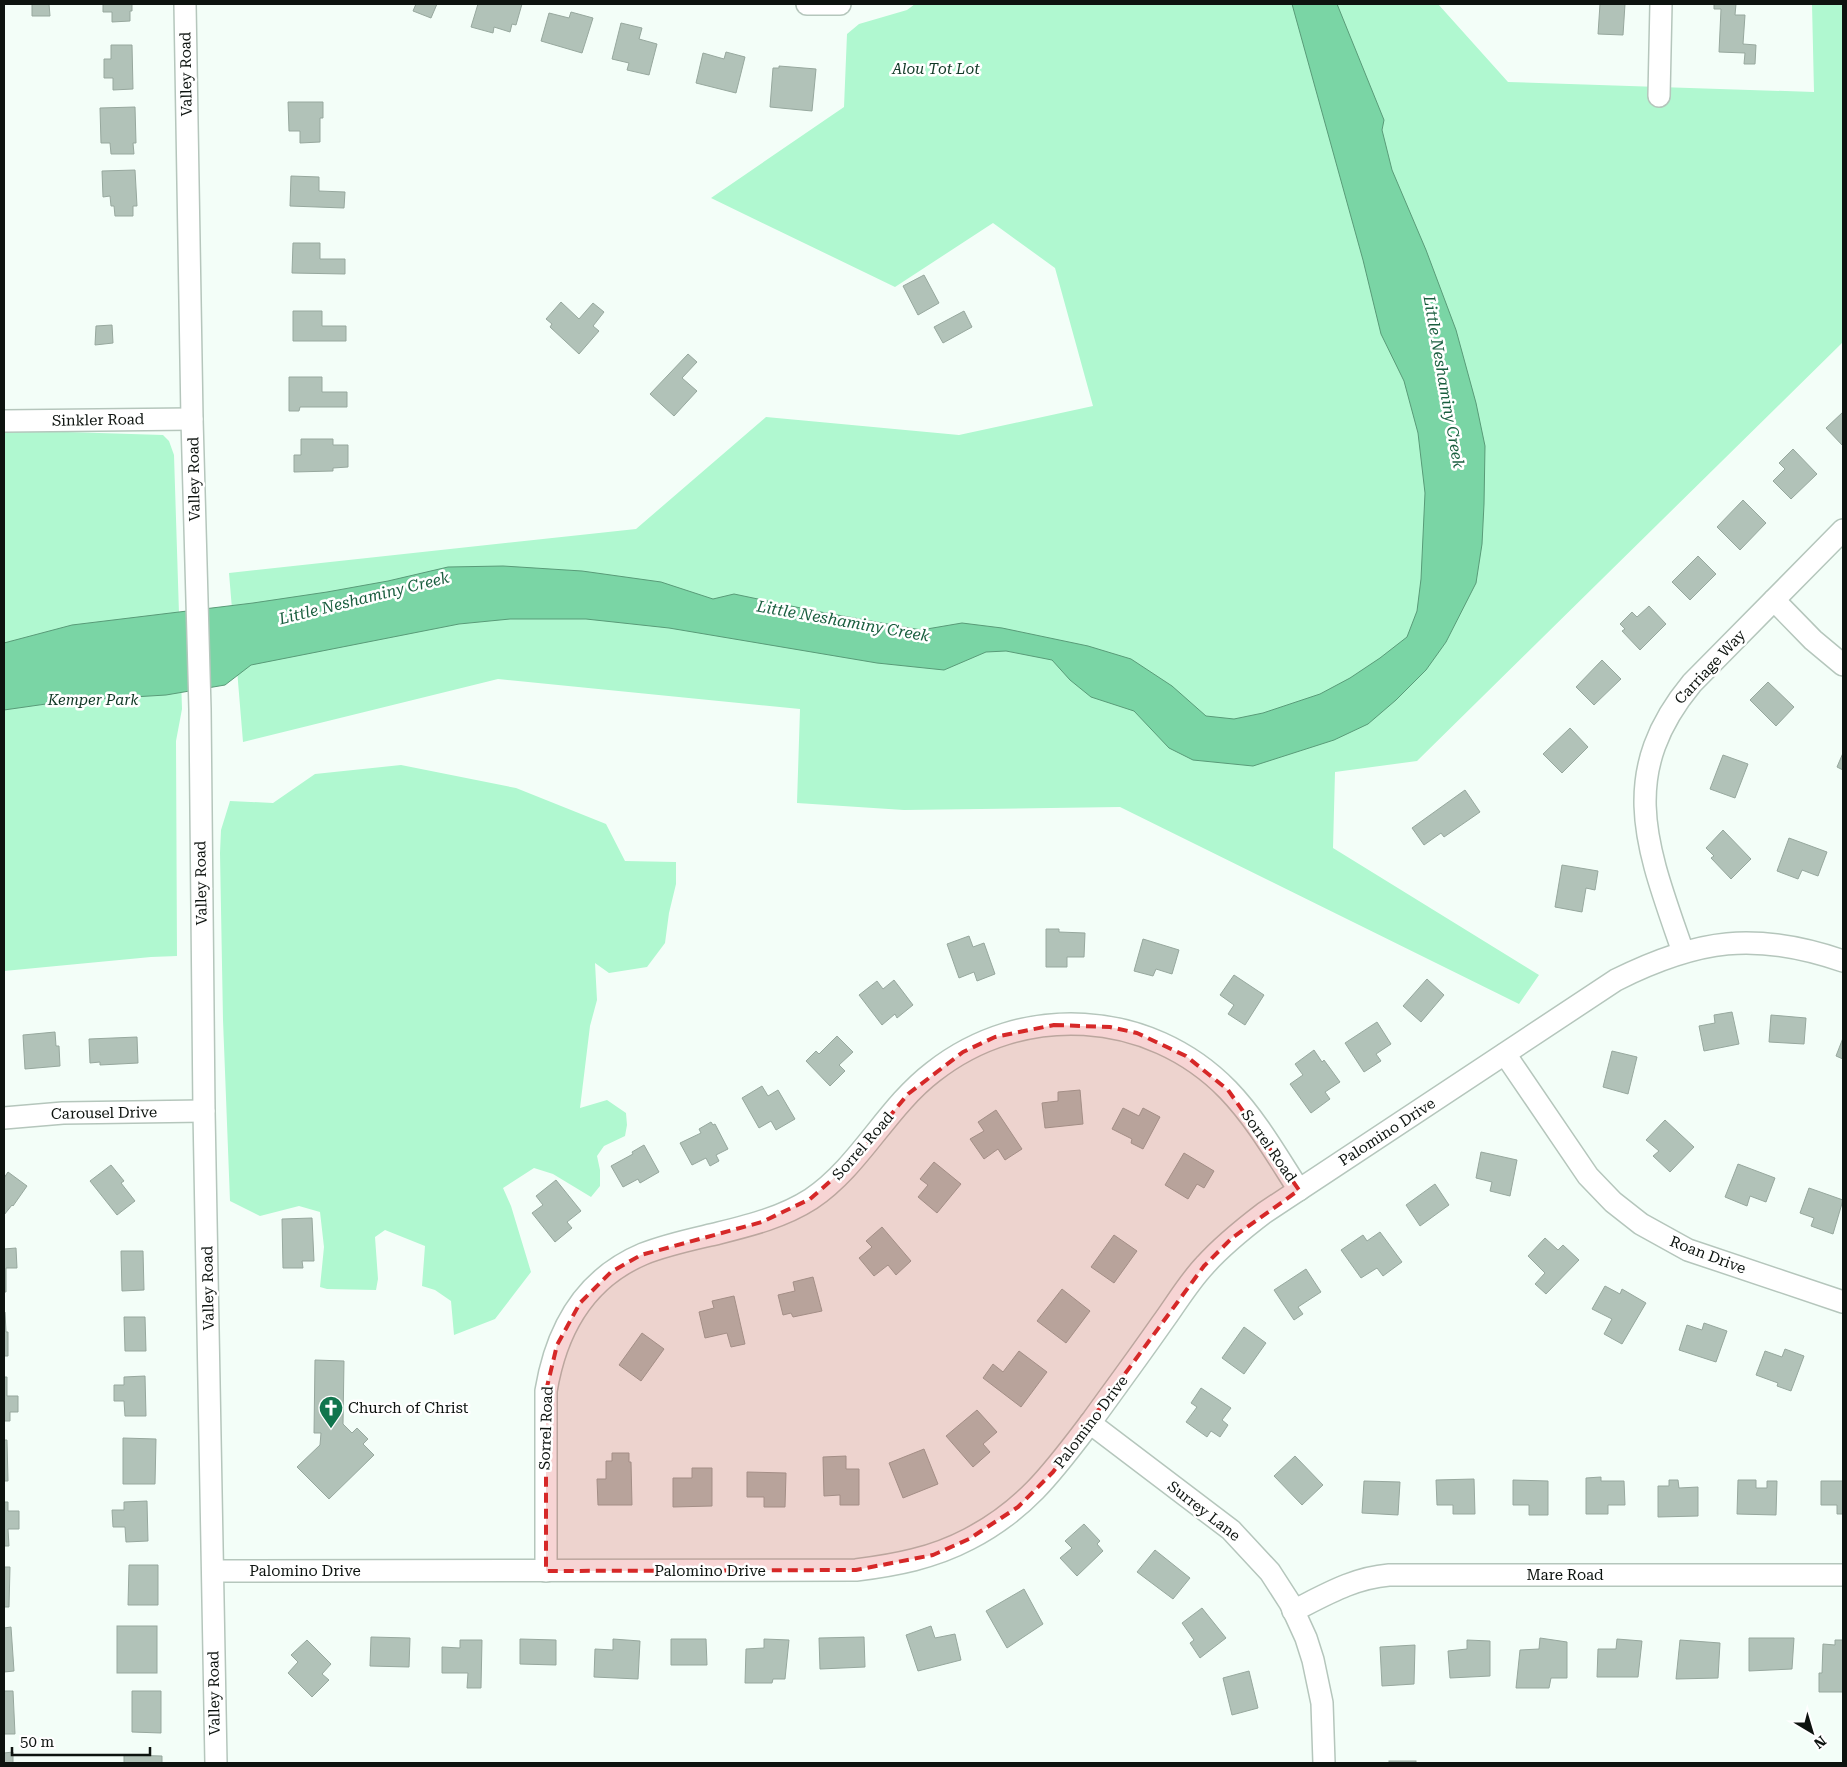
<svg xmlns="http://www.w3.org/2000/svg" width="1847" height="1767" font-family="'Roboto Serif',serif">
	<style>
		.green { fill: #b0f8d0 }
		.water { fill: #7ad5a5; stroke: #599b78 }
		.building { fill: #b1c2b8; stroke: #97a89e }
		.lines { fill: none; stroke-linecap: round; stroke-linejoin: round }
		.minor-casing { stroke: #b5c6bc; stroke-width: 24 }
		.minor { stroke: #fff; stroke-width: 21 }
		.marked { fill: #d62828; fill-opacity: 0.2; stroke: #d62828; stroke-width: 4; stroke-dasharray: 10 6; stroke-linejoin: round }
		.labels { text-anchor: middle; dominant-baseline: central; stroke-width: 5; stroke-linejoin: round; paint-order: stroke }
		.park-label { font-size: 15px; font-style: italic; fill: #113926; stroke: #fff }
		.street-label { font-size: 15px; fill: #0d130f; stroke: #fff }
		.poi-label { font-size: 15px; fill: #0d130f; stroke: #fff; text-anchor: start }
		.water-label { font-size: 16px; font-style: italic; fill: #1a5e3f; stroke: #fff }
	</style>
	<rect width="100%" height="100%" fill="#f3fef8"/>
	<g class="green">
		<polygon points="915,4 1438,4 1508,82 1814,92 1812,4 1843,4 1843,342 1417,761 1335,772 1333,848 1539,975 1519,1004 1120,807 904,810 797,803 800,709 498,679 243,742 229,573 636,529 766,417 959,435 1093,406 1055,268 993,223 895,287 711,198 844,107 847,34 859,24 907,10"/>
		<polygon points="4,430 163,435 169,441 174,455 182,709 176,741 177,956 151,957 4,971"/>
		<polygon points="401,765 516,788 606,824 625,861 676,862 676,884 669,913 665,943 647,967 609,973 595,963 597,1000 590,1026 580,1108 607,1100 626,1113 627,1125 625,1136 604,1146 597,1156 600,1170 600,1186 591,1197 553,1174 534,1168 503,1188 511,1206 531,1272 495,1319 454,1335 451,1301 435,1290 422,1286 425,1246 385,1230 375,1237 378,1279 376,1290 327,1289 320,1287 324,1247 320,1212 299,1206 260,1216 230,1201 223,1020 220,853 221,830 230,801 273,803 315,774"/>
	</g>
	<polygon class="water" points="1292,4 1337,4 1384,120 1382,130 1392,170 1426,250 1456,330 1476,403 1485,446 1484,504 1482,544 1476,583 1446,642 1426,670 1396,700 1368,724 1334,740 1253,766 1193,760 1169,748 1134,711 1091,697 1070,680 1052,660 1006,651 986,652 944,670 877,663 669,628 586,619 510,619 459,624 251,665 225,685 166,695 67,701 4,710 4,643 72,625 253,603 327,592 388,581 448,567 503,566 582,571 661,582 713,599 734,594 815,611 921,630 962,623 1002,628 1088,646 1131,659 1172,686 1206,716 1234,719 1263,713 1320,694 1350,678 1380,658 1407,637 1417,611 1421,579 1425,493 1418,433 1404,381 1381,334 1363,260"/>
	<g class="building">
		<polygon points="32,4 49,4 50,16 32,16"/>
		<polygon points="103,4 132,4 132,11 130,11 130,21 112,22 112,12 103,12"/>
		<polygon points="416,4 437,4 431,18 413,11"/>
		<polygon points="478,4 522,4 516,25 512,24 510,32 494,27 493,33 471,27"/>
		<polygon points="1600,4 1625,4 1623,35 1598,34"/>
		<polygon points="1714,4 1736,4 1735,15 1745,15 1743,44 1756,45 1755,64 1744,64 1745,53 1719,52 1721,9 1714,9"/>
		<polygon points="571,12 593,18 582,53 541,41 549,13 569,18"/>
		<polygon points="621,23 642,28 639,39 657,44 649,75 627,70 629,63 612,59"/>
		<polygon points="111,45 132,45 133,89 113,90 113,78 104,78 104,59 111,59"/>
		<polygon points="726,52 745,57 736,93 696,83 703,53 724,59"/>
		<polygon points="779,66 816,69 812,111 770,107 773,68 779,68"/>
		<polygon points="288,102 323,102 323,118 320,118 320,142 300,143 300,131 289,131"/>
		<polygon points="135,107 136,143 133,143 134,154 111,154 110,143 101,143 100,108"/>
		<polygon points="135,170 137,206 133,206 133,216 115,216 114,206 111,206 110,196 103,197 102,171"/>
		<polygon points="291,176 319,177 319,191 345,192 344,208 290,206"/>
		<polygon points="293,243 320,243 320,259 345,259 345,274 292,273"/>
		<polygon points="924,275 939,303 918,315 903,286"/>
		<polygon points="561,302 579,319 593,303 604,312 593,326 599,331 579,354 550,327 552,324 546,319"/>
		<polygon points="293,311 322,311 322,326 346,326 346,341 293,341"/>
		<polygon points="964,311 972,327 943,343 934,327"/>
		<polygon points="112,325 113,343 95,345 96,326"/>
		<polygon points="688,354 697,362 682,378 697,391 674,416 650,394"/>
		<polygon points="289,377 322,377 322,392 347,392 347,407 300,407 299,411 289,411"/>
		<polygon points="1843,412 1843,446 1826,428"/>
		<polygon points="301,439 333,439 333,445 348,445 348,467 333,468 333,471 294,472 294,455 301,455"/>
		<polygon points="1793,449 1817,474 1791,499 1773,481 1785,469 1779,463"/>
		<polygon points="1743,500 1766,523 1740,550 1717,527"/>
		<polygon points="1698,556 1716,574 1690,600 1672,582"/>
		<polygon points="1649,606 1666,624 1640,650 1622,631 1625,629 1620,624 1632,612 1637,617"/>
		<polygon points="1602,660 1621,679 1594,705 1576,687"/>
		<polygon points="1768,682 1794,707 1776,726 1750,700"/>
		<polygon points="1570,728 1588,747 1562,773 1543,754"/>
		<polygon points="1843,753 1843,770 1837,767"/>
		<polygon points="1723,755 1748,764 1735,798 1710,789"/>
		<polygon points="1465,790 1480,812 1444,837 1441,833 1424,845 1412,828"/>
		<polygon points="1723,830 1751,859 1731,879 1711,858 1714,856 1706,848"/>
		<polygon points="1789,838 1827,852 1818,876 1802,870 1798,879 1777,871"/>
		<polygon points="1562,865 1598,871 1595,890 1586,888 1582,912 1555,907"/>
		<polygon points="1046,929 1059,929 1059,932 1085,933 1084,957 1067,957 1067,967 1046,967"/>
		<polygon points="969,936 973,947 984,943 995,974 977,981 974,972 959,978 947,944"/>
		<polygon points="1143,939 1179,950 1172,974 1156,969 1153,976 1134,971"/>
		<polygon points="1234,975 1264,995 1245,1025 1228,1014 1234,1005 1220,995"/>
		<polygon points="1427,979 1444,995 1421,1022 1403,1006"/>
		<polygon points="894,980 913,1005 897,1018 895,1014 882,1025 859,995 877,981 883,989"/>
		<polygon points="1732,1012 1739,1044 1704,1051 1699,1026 1715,1023 1714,1015"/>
		<polygon points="1771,1015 1806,1018 1804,1044 1769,1042"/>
		<polygon points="1377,1022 1391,1044 1376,1054 1381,1061 1364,1072 1345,1043"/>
		<polygon points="55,1032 56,1046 59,1046 60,1066 25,1069 23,1035"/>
		<polygon points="837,1036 853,1052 839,1065 845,1071 830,1086 806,1061 816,1051 819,1054"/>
		<polygon points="137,1037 138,1063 100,1065 100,1062 90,1063 89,1039"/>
		<polygon points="1843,1038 1843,1059 1836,1056"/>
		<polygon points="1314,1050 1322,1062 1324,1060 1340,1082 1325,1092 1330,1099 1311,1113 1290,1084 1303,1075 1295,1064"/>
		<polygon points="1612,1051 1637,1057 1628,1094 1603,1087"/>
		<polygon points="762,1086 768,1096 778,1090 795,1119 776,1130 771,1121 759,1128 742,1098"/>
		<polygon points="1080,1090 1083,1124 1045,1128 1042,1103 1058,1101 1058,1092"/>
		<polygon points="1123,1108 1139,1116 1143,1108 1160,1117 1143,1149 1131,1143 1132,1139 1112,1129"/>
		<polygon points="996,1110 1022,1149 1005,1160 998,1149 984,1159 970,1139 984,1131 978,1122"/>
		<polygon points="1665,1120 1694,1147 1670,1172 1653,1156 1659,1151 1646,1140"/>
		<polygon points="711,1122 713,1125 715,1124 728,1149 716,1155 719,1161 710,1166 706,1158 692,1165 680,1143 701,1133 699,1129"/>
		<polygon points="644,1145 659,1172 640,1183 638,1179 623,1187 611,1166 633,1154 632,1152"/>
		<polygon points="1481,1152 1517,1160 1510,1196 1490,1191 1492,1182 1476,1178"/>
		<polygon points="1184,1153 1214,1171 1204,1188 1197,1184 1188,1199 1165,1185"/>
		<polygon points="934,1162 961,1184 937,1213 918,1197 928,1185 920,1179"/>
		<polygon points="1738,1164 1775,1178 1766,1202 1750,1196 1747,1206 1725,1197"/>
		<polygon points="111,1165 124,1181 121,1183 135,1201 117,1215 90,1181"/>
		<polygon points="8,1172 27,1186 13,1206 12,1205 4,1215 4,1178"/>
		<polygon points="556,1180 581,1211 567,1222 572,1228 555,1242 532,1213 543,1205 536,1196"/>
		<polygon points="1435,1184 1449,1205 1420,1226 1406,1205"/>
		<polygon points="1809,1188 1843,1200 1833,1234 1811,1226 1814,1218 1800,1213"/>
		<polygon points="312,1218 314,1261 302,1261 303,1268 283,1268 282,1219"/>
		<polygon points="882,1227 911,1261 896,1275 888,1265 874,1276 859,1258 872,1247 866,1241"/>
		<polygon points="1380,1232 1402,1262 1383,1276 1377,1268 1361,1278 1341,1250 1363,1235 1367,1241"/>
		<polygon points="1114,1235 1137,1251 1114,1283 1091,1267"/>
		<polygon points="1545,1238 1558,1250 1563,1245 1579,1260 1546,1294 1535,1284 1545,1273 1528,1256"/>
		<polygon points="16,1248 17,1268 6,1268 6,1292 4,1292 4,1249"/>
		<polygon points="121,1251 143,1251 144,1290 122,1291"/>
		<polygon points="1306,1269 1321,1292 1298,1307 1303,1314 1294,1320 1274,1290"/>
		<polygon points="813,1277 822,1311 793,1317 791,1313 783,1315 778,1295 795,1291 793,1282"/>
		<polygon points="1605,1286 1620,1294 1622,1289 1646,1303 1622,1344 1604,1334 1612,1319 1592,1309"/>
		<polygon points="1062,1289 1090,1311 1066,1343 1037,1321"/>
		<polygon points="734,1296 745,1344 731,1347 727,1333 705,1338 699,1312 714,1308 712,1301"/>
		<polygon points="4,1312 5,1312 6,1332 8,1332 8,1356 4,1356"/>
		<polygon points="124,1317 145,1317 146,1351 125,1351"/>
		<polygon points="1704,1323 1727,1331 1716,1362 1679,1350 1687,1325 1702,1330"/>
		<polygon points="1244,1327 1266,1343 1244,1374 1222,1358"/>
		<polygon points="642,1333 664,1349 641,1381 619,1365"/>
		<polygon points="1785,1349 1804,1356 1791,1391 1777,1386 1778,1383 1756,1375 1765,1351 1782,1357"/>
		<polygon points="1019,1351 1047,1372 1021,1407 983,1378 993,1364 1003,1372"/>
		<polygon points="315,1360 344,1361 343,1424 352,1433 357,1428 368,1439 363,1444 374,1455 329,1499 297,1467 320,1445 321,1433 314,1433"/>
		<polygon points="145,1376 146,1416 125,1416 124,1401 114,1401 114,1385 124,1385 124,1377"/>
		<polygon points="4,1377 7,1377 7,1396 18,1396 18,1412 10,1412 10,1421 4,1421"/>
		<polygon points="1201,1388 1231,1408 1222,1420 1228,1425 1220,1437 1211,1431 1207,1437 1186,1422 1197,1407 1191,1403"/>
		<polygon points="977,1410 997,1432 983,1444 990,1452 973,1467 946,1436"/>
		<polygon points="123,1438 156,1439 155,1484 123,1484"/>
		<polygon points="4,1440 7,1440 8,1481 4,1481"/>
		<polygon points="924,1449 938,1484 903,1498 889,1463"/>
		<polygon points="612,1453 629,1453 629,1462 631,1462 632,1505 598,1505 597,1479 606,1479 606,1461 612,1461"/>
		<polygon points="846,1456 846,1469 859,1469 859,1505 840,1505 840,1495 824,1496 823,1457"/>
		<polygon points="1295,1456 1323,1485 1302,1505 1274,1476"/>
		<polygon points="692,1468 712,1468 712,1506 673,1507 673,1478 692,1478"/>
		<polygon points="747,1472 786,1473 785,1507 764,1507 764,1497 747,1497"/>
		<polygon points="1601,1477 1601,1481 1624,1481 1625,1505 1608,1505 1608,1514 1586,1514 1586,1478"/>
		<polygon points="1474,1479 1475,1514 1453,1514 1453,1505 1437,1505 1436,1480"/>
		<polygon points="1513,1480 1548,1481 1548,1515 1529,1515 1529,1505 1513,1505"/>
		<polygon points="1669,1480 1678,1480 1679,1488 1698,1487 1698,1516 1658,1517 1658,1486 1669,1486"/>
		<polygon points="1738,1480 1756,1480 1756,1488 1767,1488 1767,1481 1777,1481 1776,1515 1737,1514"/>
		<polygon points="1364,1481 1400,1482 1398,1515 1362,1513"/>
		<polygon points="1821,1481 1843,1481 1843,1514 1837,1514 1837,1505 1821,1505"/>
		<polygon points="147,1501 148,1541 126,1542 125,1527 113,1527 112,1510 124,1510 124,1502"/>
		<polygon points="4,1502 8,1502 8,1511 19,1511 19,1529 8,1529 9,1546 4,1546"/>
		<polygon points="1084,1524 1100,1541 1097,1544 1103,1551 1077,1576 1060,1558 1072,1548 1065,1541"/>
		<polygon points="1155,1550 1190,1578 1173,1599 1137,1572"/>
		<polygon points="129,1565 158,1565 158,1605 128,1605"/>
		<polygon points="4,1567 10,1567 9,1607 4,1607"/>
		<polygon points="1024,1589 1043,1624 1007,1648 986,1611"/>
		<polygon points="1202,1608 1226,1638 1200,1658 1190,1643 1194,1640 1182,1623"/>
		<rect x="117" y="1626" width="40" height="47"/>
		<polygon points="931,1626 935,1638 955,1634 961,1660 918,1671 906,1635"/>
		<polygon points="11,1627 14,1671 4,1672 4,1628"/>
		<polygon points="371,1637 410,1638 409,1667 370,1666"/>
		<polygon points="864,1637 865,1667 820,1669 819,1638"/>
		<polygon points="1540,1638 1567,1642 1567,1678 1551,1678 1549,1688 1516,1688 1520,1650 1539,1649"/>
		<polygon points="1749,1638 1794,1638 1792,1669 1749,1671"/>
		<polygon points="520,1639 556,1640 556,1665 520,1664"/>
		<polygon points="613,1639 640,1641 638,1679 594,1677 595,1649 613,1650"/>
		<polygon points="671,1639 706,1639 707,1665 671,1665"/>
		<polygon points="764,1639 789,1640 785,1679 773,1679 772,1683 745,1683 746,1649 764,1648"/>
		<polygon points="1617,1639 1642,1641 1638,1677 1597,1677 1598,1649 1616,1649"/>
		<polygon points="307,1640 331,1664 322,1674 329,1680 312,1697 288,1673 298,1662 291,1655"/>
		<polygon points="460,1640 482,1640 481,1688 467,1688 468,1673 442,1673 442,1647 460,1648"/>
		<polygon points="1467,1640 1490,1641 1490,1676 1450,1678 1448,1651 1467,1649"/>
		<polygon points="1680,1640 1720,1643 1718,1678 1676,1679"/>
		<polygon points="1835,1640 1843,1640 1843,1692 1819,1692 1819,1673 1822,1673 1823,1644 1835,1645"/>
		<polygon points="1415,1645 1414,1684 1382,1686 1380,1647"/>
		<polygon points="1249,1671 1258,1708 1232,1715 1223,1678"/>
		<polygon points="4,1691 13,1691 15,1734 4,1734"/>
		<polygon points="132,1691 161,1691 161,1733 132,1732"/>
		<polygon points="13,1752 13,1763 4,1763 4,1753"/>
		<polygon points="124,1755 162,1756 162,1763 124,1763"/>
		<rect x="1389" y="1761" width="27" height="2"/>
	</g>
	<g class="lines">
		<defs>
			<g id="minor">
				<polyline points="185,4 192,419 200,709 204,1111 216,1763"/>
				<polyline points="807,4 840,4"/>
				<polyline points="1659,96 1661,4"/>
				<polyline points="4,421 192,419"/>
				<polyline points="1774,600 1813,640 1843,665"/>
				<path d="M1683 952C1648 850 1615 776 1692 683L1843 530"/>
				<polyline points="1505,1054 1588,1176 1613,1202 1641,1224 1688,1250 1843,1302"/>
				<polyline points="4,1118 63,1113 204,1111"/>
				<polyline points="1090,1423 1231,1530 1270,1572 1290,1603 1306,1638 1313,1660 1322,1703 1324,1763"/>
				<path d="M213 1571 856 1570C896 1565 933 1558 969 1539 1027 1509 1055 1469 1093 1419 1116 1387 1139 1356 1162 1323 1176 1304 1188 1283 1205 1265 1223 1245 1243 1229 1264 1213L1616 980C1698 939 1755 931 1843 961"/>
				<path d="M546 1571V1391C556 1331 584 1279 643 1254 668 1244 694 1239 719 1233 751 1225 783 1217 811 1199 860 1166 886 1108 933 1072 1022 1002 1149 1009 1228 1090 1256 1119 1277 1156 1299 1190"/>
				<path d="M1293 1611C1325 1595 1353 1578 1389 1575H1843"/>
			</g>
		</defs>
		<use href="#minor" class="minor-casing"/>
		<use href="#minor" class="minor"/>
	</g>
	<path class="marked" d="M1054 1025 1110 1027 1137 1033 1186 1056 1228 1090 1299 1190 1232 1238 1204 1266 1053 1472 1018 1507 969 1539 933 1555 856 1570 546 1571V1391L557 1345 580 1303 611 1272 641 1255 762 1222 810 1199 850 1164 908 1094 963 1052 995 1037Z"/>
	<defs>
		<symbol id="church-pin" viewBox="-11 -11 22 30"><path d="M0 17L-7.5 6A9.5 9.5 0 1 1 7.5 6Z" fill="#11754d" stroke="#fff"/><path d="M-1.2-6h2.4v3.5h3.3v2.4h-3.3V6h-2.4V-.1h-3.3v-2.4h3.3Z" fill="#fff"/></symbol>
	</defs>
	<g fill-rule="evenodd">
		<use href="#church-pin" x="317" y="1394" width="28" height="38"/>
	</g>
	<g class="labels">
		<g class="park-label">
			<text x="936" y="69">Alou Tot Lot</text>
			<text x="93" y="700">Kemper Park</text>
		</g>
		<g class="street-label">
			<text transform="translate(186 74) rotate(-91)">Valley Road</text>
			<text transform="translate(98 420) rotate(-1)">Sinkler Road</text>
			<text transform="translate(194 479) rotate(-91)">Valley Road</text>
			<text transform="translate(1710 667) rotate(-47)">Carriage Way</text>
			<text transform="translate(201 883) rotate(-91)">Valley Road</text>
			<text transform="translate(104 1113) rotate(-1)">Carousel Drive</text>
			<text transform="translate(1387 1132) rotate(-33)">Palomino Drive</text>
			<text transform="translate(863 1146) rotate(-49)">Sorrel Road</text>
			<text transform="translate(1269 1146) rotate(55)">Sorrel Road</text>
			<text transform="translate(1708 1255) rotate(21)">Roan Drive</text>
			<text transform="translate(208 1288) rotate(-91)">Valley Road</text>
			<text transform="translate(1091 1422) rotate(-53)">Palomino Drive</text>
			<text transform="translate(546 1428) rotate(-88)">Sorrel Road</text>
			<text transform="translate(1204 1511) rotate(38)">Surrey Lane</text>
			<text x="305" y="1571">Palomino Drive</text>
			<text x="710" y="1571">Palomino Drive</text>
			<text x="1565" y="1575">Mare Road</text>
			<text transform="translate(214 1693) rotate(-91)">Valley Road</text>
		</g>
		<g class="poi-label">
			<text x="348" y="1408">Church of Christ</text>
		</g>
		<g class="water-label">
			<text transform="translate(1444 382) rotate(80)">Little Neshaminy Creek</text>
			<text transform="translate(364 598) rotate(-14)">Little Neshaminy Creek</text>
			<text transform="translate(843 621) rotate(10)">Little Neshaminy Creek</text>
		</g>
	</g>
	<rect width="1847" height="1767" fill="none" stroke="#0d130f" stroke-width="10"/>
	<g transform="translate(1812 1732) rotate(142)" stroke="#ffffff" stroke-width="4" paint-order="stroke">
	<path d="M0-4L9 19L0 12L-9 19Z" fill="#0d130f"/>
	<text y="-8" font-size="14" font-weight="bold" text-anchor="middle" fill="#0d130f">N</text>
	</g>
	<path d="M12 1747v8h138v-8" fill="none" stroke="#0d130f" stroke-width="2.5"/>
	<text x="20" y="1747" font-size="15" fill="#0d130f" stroke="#ffffff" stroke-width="4" paint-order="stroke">50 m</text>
</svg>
